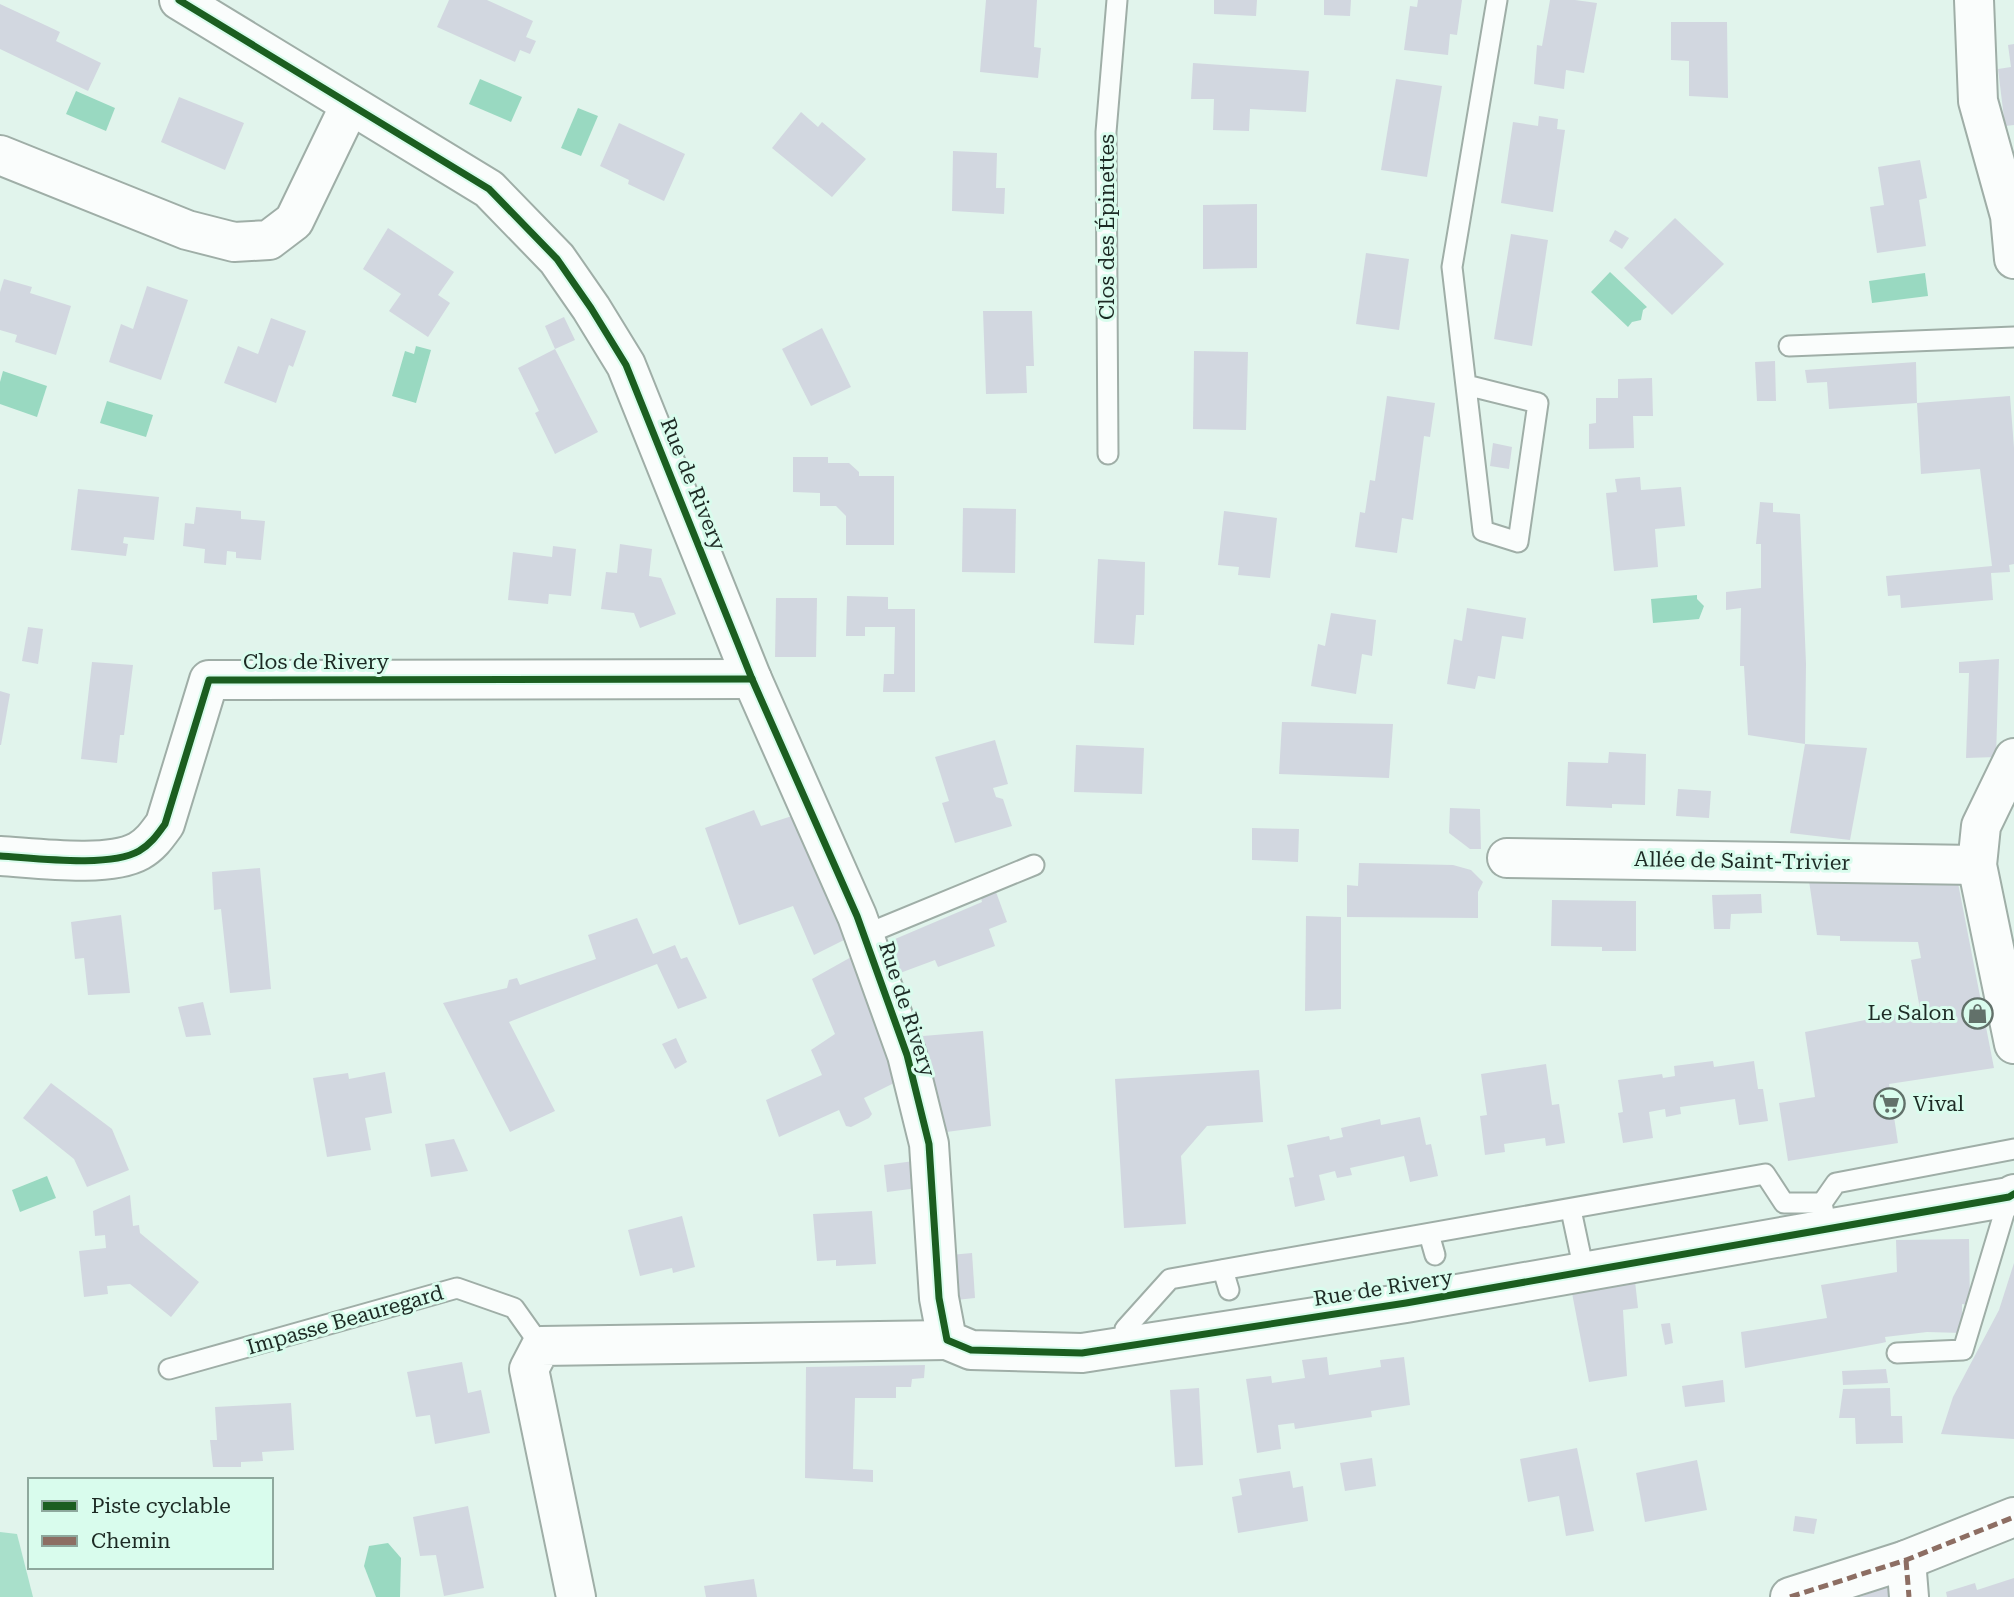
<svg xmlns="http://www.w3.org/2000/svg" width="2014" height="1597" font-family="'Roboto Serif',serif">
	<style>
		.forest { fill: #a9e0cb }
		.water { fill: #99d9c1 }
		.building { fill: #d2d7e0 }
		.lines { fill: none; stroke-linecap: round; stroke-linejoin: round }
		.lane-casing { stroke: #9faea7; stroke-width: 23 }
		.street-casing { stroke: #9faea7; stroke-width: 42 }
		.secondary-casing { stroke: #9faea7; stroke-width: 42 }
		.lane { stroke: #fafdfc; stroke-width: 19 }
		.street { stroke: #fafdfc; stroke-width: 38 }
		.secondary { stroke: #fafdfc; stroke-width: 38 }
		.quiet { stroke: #8d6e63; stroke-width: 5; stroke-dasharray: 10 5; stroke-linecap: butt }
		.cycleway-casing { stroke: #d9fced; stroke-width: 11 }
		.cycleway { stroke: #1b5e20; stroke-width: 7 }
		.labels { text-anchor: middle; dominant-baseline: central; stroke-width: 6; stroke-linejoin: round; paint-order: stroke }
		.street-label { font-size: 21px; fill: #1d2a24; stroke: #d9fced }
		.poi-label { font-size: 21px; fill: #1d2a24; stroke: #d9fced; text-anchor: end }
	</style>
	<rect width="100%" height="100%" fill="#e1f4ec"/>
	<polygon class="forest" points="0,1532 17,1534 33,1597 0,1597"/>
	<g class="water">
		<polygon points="480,79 522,97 511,122 469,104"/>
		<polygon points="76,91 115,108 106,131 66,114"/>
		<polygon points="578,108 598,116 581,156 561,148"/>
		<polygon points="1610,272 1647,307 1643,310 1641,320 1632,322 1628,327 1591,292"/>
		<polygon points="1925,273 1928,296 1872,303 1869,281"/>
		<polygon points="416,346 431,350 416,403 392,396 405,351 414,354"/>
		<polygon points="3,371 47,386 37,417 0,404 0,382"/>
		<polygon points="107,401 153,415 146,437 100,423"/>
		<polygon points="1697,595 1697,599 1704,606 1699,619 1653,623 1651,599"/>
		<polygon points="47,1176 56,1198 20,1212 12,1190"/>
		<polygon points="388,1543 401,1558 400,1597 376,1597 364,1566 369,1546"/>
	</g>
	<g class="building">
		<polygon points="449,0 487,0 533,21 526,37 536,41 530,54 520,50 515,62 437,27"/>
		<polygon points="986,0 1037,0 1034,47 1041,48 1038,78 980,72"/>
		<polygon points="1214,0 1257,0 1256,16 1214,14"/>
		<polygon points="1324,0 1351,0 1350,16 1324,15"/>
		<polygon points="1418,0 1462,0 1457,35 1450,34 1448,55 1404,50 1410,6 1417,7"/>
		<polygon points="1550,0 1575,0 1597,3 1584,73 1566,70 1564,89 1534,84 1537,45 1542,46"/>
		<polygon points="0,4 60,32 56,41 101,63 88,91 0,49"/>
		<polygon points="1671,22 1727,22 1728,98 1689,96 1689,61 1671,60"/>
		<polygon points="2014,44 2014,125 2005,126 1998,69 2011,67 2008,45"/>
		<polygon points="1193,63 1309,71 1306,112 1250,109 1249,131 1213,130 1214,99 1191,99"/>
		<polygon points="1396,79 1442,86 1427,177 1381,170"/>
		<polygon points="179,97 244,123 225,170 161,142"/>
		<polygon points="801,112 818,127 822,122 866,159 832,197 772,148"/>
		<polygon points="1539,116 1558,119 1557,129 1565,130 1553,212 1501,203 1513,122 1538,126"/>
		<polygon points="619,123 685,154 664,201 628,184 629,180 600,166"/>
		<polygon points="953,151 997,153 996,188 1005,188 1004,214 952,211"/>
		<polygon points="1920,160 1927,198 1919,200 1926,246 1877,253 1870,207 1884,205 1878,167"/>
		<polygon points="1257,204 1257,268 1203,269 1203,205"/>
		<polygon points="1675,218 1724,264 1672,315 1624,268"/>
		<polygon points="388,228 454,272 438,295 450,303 428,337 389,311 401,294 363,269"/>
		<polygon points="1615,230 1629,238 1622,249 1609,241"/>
		<polygon points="1511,234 1548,240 1532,346 1494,339"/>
		<polygon points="1366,253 1409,259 1399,330 1356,324"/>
		<polygon points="4,279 32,287 30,293 71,306 56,355 15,342 17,335 0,330 0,292"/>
		<polygon points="147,286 188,300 161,380 109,362 121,324 133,329"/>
		<polygon points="983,311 1032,311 1034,366 1026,366 1027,393 986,394"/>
		<polygon points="564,317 575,340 555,349 598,432 555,454 535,413 539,411 518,368 555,349 545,326"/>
		<polygon points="271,318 306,331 293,367 289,365 276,403 224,383 238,346 258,354"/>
		<polygon points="822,328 851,387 811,406 782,349"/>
		<polygon points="1194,351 1248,352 1246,430 1193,429"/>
		<polygon points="1775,361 1776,401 1757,401 1755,362"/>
		<polygon points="1916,362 1917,403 2010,396 2014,448 2014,564 2009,565 2010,572 1991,573 1993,600 1901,608 1900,595 1888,596 1886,576 1992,566 1980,469 1921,474 1917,403 1829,409 1827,382 1807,383 1805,370"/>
		<polygon points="1652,378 1653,416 1633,416 1634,448 1589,449 1589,424 1596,423 1596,398 1618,398 1618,379"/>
		<polygon points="1387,396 1435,403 1430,437 1424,436 1413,520 1402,518 1397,553 1355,547 1360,512 1365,513 1370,480 1375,481"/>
		<polygon points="1493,443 1512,447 1509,469 1490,466"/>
		<polygon points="793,457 828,457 828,463 849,463 859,472 859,476 894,476 894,545 846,545 846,516 836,506 820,506 820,493 793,492"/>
		<polygon points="1640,477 1641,490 1681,487 1685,526 1655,529 1658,567 1614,571 1606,493 1617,492 1615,479"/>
		<polygon points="78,489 159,497 154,540 124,537 123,543 128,544 126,556 71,550"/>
		<polygon points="1760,502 1773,503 1773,512 1800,514 1806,664 1805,744 1748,735 1744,666 1740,666 1741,608 1726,610 1726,592 1761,588 1761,544 1756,544"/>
		<polygon points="196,507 241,511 241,519 265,521 261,560 236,558 236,552 227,551 226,565 204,563 205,549 183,546 185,523 194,524"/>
		<polygon points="963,508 1016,509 1015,573 962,572"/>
		<polygon points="1224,511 1277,518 1270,578 1238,575 1239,567 1218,565"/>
		<polygon points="620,544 652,549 649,576 661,578 676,614 640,628 634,613 601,609 606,572 617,573"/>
		<polygon points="553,546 576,549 571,596 549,594 548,604 508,600 513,552 552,557"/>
		<polygon points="1098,559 1145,562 1144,615 1136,615 1134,645 1094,643"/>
		<polygon points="847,596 888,597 888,609 915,609 915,692 883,692 884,674 894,674 895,627 865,627 865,636 846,636"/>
		<polygon points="776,598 817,598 816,657 775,657"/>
		<polygon points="1467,608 1526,618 1523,639 1502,636 1495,679 1478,676 1475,689 1447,684 1454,639 1462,641"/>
		<polygon points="1331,613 1376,620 1372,656 1362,654 1356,694 1311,686 1318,644 1325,646"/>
		<polygon points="28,627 43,629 38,664 22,661"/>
		<polygon points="1999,659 1996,757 1966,758 1969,673 1959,673 1959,662"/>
		<polygon points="92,662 133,665 124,735 120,735 117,763 81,759"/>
		<polygon points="0,691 10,694 1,745 0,745"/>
		<polygon points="1282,722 1393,724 1389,778 1279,774"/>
		<polygon points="995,740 1008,784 993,788 996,797 1003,799 1012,826 955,843 942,803 949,801 935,757"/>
		<polygon points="1805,744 1867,748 1850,840 1790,833"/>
		<polygon points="1076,745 1144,748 1142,794 1074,792"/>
		<polygon points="1609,752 1646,754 1645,805 1612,804 1612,808 1566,806 1568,762 1608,763"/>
		<polygon points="1678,789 1711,791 1709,818 1676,816"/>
		<polygon points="1450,808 1480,809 1481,849 1470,849 1449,833"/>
		<polygon points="754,810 761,826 795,815 846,939 814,955 793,906 739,925 705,828"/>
		<polygon points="1252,828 1299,829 1298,862 1252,860"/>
		<polygon points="1359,863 1453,865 1471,870 1483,882 1478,892 1478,918 1347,917 1347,885 1358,886"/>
		<polygon points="260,868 271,989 230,993 221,909 214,910 212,872"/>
		<polygon points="1808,874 1958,883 1994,1068 1889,1084 1898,1143 1788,1161 1779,1103 1815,1097 1805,1032 1920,1009 1911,960 1921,958 1918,942 1840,941 1840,936 1817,935"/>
		<polygon points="996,892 1007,922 989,929 995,946 938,967 935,960 892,976 881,945 982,902 981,898"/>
		<polygon points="1761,894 1762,913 1731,914 1730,929 1714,929 1712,895"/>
		<polygon points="1552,900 1636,901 1636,951 1602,951 1602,947 1551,946"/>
		<polygon points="121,915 130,993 88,995 84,958 75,959 71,922"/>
		<polygon points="1306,916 1341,917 1341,1009 1305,1011"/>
		<polygon points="637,918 653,954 675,945 681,959 687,957 707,998 678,1009 657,964 509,1022 555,1111 510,1132 443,1003 507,988 509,980 517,978 520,985 596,959 588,935"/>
		<polygon points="853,956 898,1081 864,1098 872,1114 869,1118 851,1127 846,1126 839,1110 779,1137 766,1100 822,1075 811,1050 835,1034 812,979"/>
		<polygon points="203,1002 211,1035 186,1037 178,1007"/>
		<polygon points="983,1031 991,1126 939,1133 923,1036"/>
		<polygon points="676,1038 687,1062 675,1069 662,1044"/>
		<polygon points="1713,1061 1714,1067 1754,1061 1758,1089 1763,1089 1768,1121 1739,1125 1735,1099 1680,1107 1681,1114 1666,1117 1665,1109 1649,1112 1653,1138 1623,1143 1618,1113 1623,1112 1618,1080 1662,1074 1663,1078 1675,1076 1674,1066"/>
		<polygon points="1546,1064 1552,1105 1559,1104 1565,1143 1546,1146 1545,1138 1504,1144 1505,1152 1485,1155 1480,1116 1487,1115 1481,1074"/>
		<polygon points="1259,1070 1263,1122 1207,1126 1181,1156 1186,1224 1124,1228 1115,1079"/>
		<polygon points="385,1072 392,1113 365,1118 371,1150 327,1157 313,1078 348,1073 349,1079"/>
		<polygon points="51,1083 112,1129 129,1170 87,1187 74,1159 23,1118"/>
		<polygon points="1420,1117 1426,1145 1431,1144 1438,1176 1410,1182 1404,1156 1350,1168 1352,1175 1337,1178 1335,1171 1319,1175 1325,1200 1295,1207 1289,1178 1294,1177 1287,1145 1329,1136 1330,1140 1343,1137 1341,1128 1380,1119 1381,1125"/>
		<polygon points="454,1139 468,1171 431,1177 425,1144"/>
		<polygon points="914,1161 918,1188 887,1192 884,1165"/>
		<polygon points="130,1195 133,1226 139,1225 140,1233 199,1282 171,1317 130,1284 107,1286 108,1294 84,1297 79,1251 106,1248 105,1235 95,1236 93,1211"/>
		<polygon points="872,1211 876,1264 836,1266 836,1260 817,1261 813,1214"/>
		<polygon points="682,1216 695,1267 673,1273 672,1268 640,1276 628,1230"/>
		<polygon points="1969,1239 1970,1305 1962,1304 1962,1333 1927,1332 1885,1337 1886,1342 1882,1343 1745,1368 1741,1332 1827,1318 1821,1285 1897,1272 1896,1240"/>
		<polygon points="972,1253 975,1298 956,1300 950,1255"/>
		<polygon points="2014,1263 2014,1439 1941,1434 1953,1397 1999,1310"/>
		<polygon points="1635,1281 1638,1308 1623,1310 1627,1376 1589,1382 1572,1293"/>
		<polygon points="1670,1323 1673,1343 1665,1345 1661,1324"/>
		<polygon points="1327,1357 1329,1375 1381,1367 1380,1360 1404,1357 1410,1405 1371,1411 1372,1417 1295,1429 1294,1423 1278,1425 1281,1449 1257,1453 1246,1379 1271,1376 1272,1383 1305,1378 1302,1360"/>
		<polygon points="462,1362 468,1393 481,1390 490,1433 435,1444 430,1415 416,1417 407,1372"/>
		<polygon points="925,1365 924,1378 912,1379 911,1387 896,1387 896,1398 855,1398 853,1469 873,1470 873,1482 805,1478 806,1367"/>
		<polygon points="1886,1369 1888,1383 1843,1385 1842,1371"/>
		<polygon points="1723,1380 1725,1402 1685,1407 1682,1386"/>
		<polygon points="1199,1388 1203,1465 1175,1467 1170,1390"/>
		<polygon points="1890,1388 1891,1416 1902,1416 1903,1443 1856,1444 1855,1418 1839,1418 1843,1389"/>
		<polygon points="291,1403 294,1450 262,1452 263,1461 241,1462 241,1467 213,1467 210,1440 217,1440 215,1407"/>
		<polygon points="1577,1448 1594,1531 1566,1536 1559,1496 1528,1502 1520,1459"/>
		<polygon points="1372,1458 1376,1486 1345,1491 1340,1463"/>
		<polygon points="1697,1460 1707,1510 1645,1522 1636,1473"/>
		<polygon points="1290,1471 1293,1488 1303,1486 1308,1521 1238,1533 1232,1497 1242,1495 1239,1479"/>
		<polygon points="468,1506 484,1588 444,1596 436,1555 420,1556 413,1517"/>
		<polygon points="1795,1516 1817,1519 1814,1534 1793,1531"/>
		<polygon points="2014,1578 2014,1597 1947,1597 1946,1592 1975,1583 1977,1590"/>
		<polygon points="754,1579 757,1597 706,1597 704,1586"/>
		<polygon points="1888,1586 1890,1597 1860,1597"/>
	</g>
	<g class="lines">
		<defs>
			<g id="lane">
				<polyline points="1789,346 2014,337"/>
				<polyline points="1466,385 1538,403 1518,542 1483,531 1452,267 1497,0"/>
				<polyline points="1108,454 1106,132 1117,0"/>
				<polyline points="864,935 1034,865"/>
				<polyline points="1571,1210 1584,1271"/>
				<polyline points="1824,1213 1822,1203 1836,1183 2014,1149"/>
				<polyline points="1429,1234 1435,1255"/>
				<polyline points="1223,1270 1229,1290"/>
				<polyline points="1126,1346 1125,1329 1170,1279 1765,1174 1784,1203 1822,1203"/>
				<polyline points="1897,1353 1963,1350 2009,1197"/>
				<polyline points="169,1369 457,1288 514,1308 541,1346"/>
			</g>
			<g id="street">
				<polyline points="179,0 489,189 557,259 591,308 626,365 752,679 857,916 907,1055 929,1144 939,1298 947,1340 971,1350 1082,1353 1406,1303 2009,1197 2014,1194"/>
				<polyline points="0,155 187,230 234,242 269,240 294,221 350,105"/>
				<path d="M0 856C35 858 109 868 139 851 151 844 157 835 165 824L209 680 752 679"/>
				<polyline points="1507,858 1977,865"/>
				<polyline points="1906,1560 1909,1597"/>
				<polyline points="576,1597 529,1369 541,1346 947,1340"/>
				<polyline points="1790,1597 1906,1560 2014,1517"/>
			</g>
			<g id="secondary">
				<polyline points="1974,0 1978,101 2010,216 2014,259"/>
				<polyline points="2014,758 1981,826 1977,865 2014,1044"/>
			</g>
		</defs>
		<use href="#lane" class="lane-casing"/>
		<use href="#street" class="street-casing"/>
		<use href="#secondary" class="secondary-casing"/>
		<use href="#lane" class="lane"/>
		<use href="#street" class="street"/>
		<use href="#secondary" class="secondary"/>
		<g class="quiet">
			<polyline points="1906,1560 1909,1597"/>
			<polyline points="1790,1597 1906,1560 2014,1517"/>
		</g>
		<defs>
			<g id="cycleway">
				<polyline points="179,0 489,189 557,259 591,308 626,365 752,679 857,916 907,1055 929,1144 939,1298 947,1340 971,1350 1082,1353 1406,1303 2009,1197 2014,1194"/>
				<path d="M0 856C35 858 109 868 139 851 151 844 157 835 165 824L209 680 752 679"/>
			</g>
		</defs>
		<use href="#cycleway" class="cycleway-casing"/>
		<use href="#cycleway" class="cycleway"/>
	</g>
	<defs>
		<symbol id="shop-ring" viewBox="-11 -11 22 22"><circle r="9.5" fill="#d9fced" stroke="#62716a" stroke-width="1.5"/><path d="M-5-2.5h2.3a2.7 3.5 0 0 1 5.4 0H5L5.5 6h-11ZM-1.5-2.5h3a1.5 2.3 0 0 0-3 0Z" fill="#62716a"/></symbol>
		<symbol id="supermarket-ring" viewBox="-11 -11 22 22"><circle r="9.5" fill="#d9fced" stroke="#62716a" stroke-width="1.5"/><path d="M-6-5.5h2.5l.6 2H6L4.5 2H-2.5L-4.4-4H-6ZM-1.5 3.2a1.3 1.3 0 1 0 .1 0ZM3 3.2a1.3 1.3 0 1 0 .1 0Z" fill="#62716a"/></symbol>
	</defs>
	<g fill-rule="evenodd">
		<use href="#shop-ring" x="1960" y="996" width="35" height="35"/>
		<use href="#supermarket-ring" x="1872" y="1086" width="35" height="35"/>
	</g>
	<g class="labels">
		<g class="street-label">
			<text transform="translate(1107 227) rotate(-90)">Clos des Épinettes</text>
			<text transform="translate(693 484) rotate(68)">Rue de Rivery</text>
			<text x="316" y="662">Clos de Rivery</text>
			<text transform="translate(1742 861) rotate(1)">Allée de Saint-Trivier</text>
			<text transform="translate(907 1009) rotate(72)">Rue de Rivery</text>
			<text transform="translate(1383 1288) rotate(-9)">Rue de Rivery</text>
			<text transform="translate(345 1320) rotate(-16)">Impasse Beauregard</text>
		</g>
		<g class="poi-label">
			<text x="1955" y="1013">Le Salon</text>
			<text x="1913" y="1104" text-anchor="start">Vival</text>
		</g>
	</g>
	<rect x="28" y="1478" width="245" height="91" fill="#d9fced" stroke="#8ea89d" stroke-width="2"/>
	<rect x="42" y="1501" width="35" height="10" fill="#1b5e20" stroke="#8ea89d" stroke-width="2"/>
	<text x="91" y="1513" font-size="21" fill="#1d2a24">Piste cyclable</text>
	<rect x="42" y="1536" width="35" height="10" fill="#8d6e63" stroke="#8ea89d" stroke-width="2"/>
	<text x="91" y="1548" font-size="21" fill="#1d2a24">Chemin</text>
</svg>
